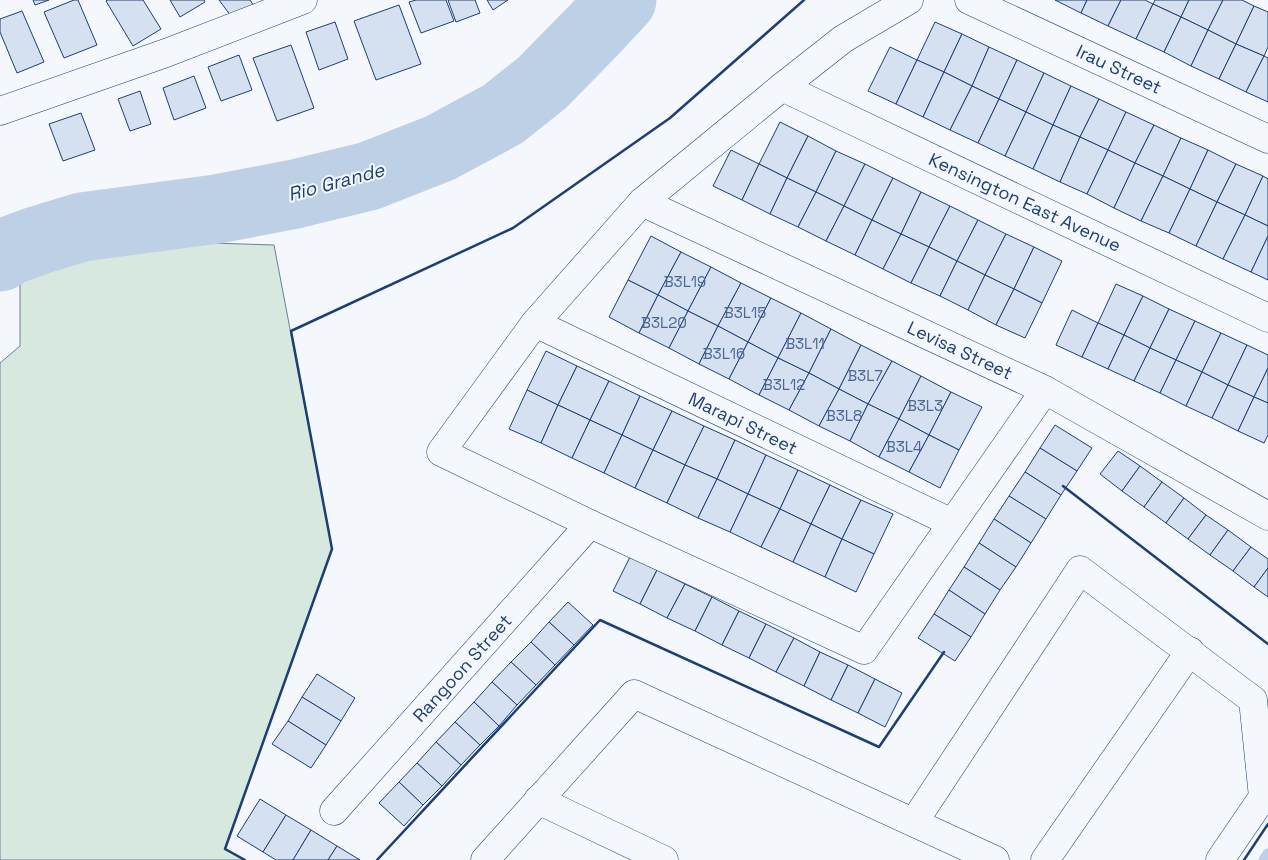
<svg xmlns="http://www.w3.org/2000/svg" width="1268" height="860" font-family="'Space Grotesk',sans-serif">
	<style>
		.green { fill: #d7e8df; stroke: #687fa3 }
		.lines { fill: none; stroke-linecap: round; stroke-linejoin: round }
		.stream { stroke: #bed0e5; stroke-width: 11 }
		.river { stroke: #bed0e5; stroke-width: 69 }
		.building { fill: #d5e0f0; stroke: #1d3f73 }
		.street-casing { stroke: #1d3f73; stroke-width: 29 }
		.secondary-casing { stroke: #1d3f73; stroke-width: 29 }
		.street { stroke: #f4f7fb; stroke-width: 28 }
		.secondary { stroke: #f4f7fb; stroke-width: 28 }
		.wall { stroke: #1d3f73; stroke-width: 2.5 }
		.labels { text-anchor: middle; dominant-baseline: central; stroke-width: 4; stroke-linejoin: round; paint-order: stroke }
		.number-label { font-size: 15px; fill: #4b6792 }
		.street-label { font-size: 18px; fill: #1d3f73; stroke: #f4f7fb }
		.water-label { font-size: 19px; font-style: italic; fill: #1d3f73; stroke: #f4f7fb }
	</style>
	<rect width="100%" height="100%" fill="#f4f7fb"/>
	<polygon class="green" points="148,241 274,245 332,549 225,848 245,860 0,860 0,363 20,346 20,267 40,256"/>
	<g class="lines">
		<polyline class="stream" points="1264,860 1268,854"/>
		<polyline class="river" points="0,257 9,251 39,240 82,227 217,209 295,194 369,176 440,148 503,114 542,83 593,31 622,0"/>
	</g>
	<g class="building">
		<polygon points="33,0 49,0 35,5"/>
		<polygon points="74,0 78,0 97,45 64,58 44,12"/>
		<polygon points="107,0 143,0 161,29 133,46 106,1"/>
		<polygon points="170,0 204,0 205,2 180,17"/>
		<polygon points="219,0 250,0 254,6 234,20"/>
		<polygon points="416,0 446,0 454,21 421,33 409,2"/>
		<polygon points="448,0 475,0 480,13 456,22"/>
		<polygon points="487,0 508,0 493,10"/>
		<polygon points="1055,0 1087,0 1081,13"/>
		<polygon points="1087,0 1121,0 1108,26 1081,13"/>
		<polygon points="1121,0 1145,0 1153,4 1136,39 1108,26"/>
		<polygon points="1155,0 1189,0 1181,17 1153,4"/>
		<polygon points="1189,0 1223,0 1208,30 1181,17"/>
		<polygon points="1223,0 1242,0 1254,6 1236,44 1208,30"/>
		<polygon points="1153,4 1181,17 1164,52 1136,39"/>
		<polygon points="399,5 421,64 376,80 354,21"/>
		<polygon points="1254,6 1268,12 1268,47 1264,56 1236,44"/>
		<polygon points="22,11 44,62 17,73 0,32 0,19"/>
		<polygon points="1181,17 1208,30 1191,66 1164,52"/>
		<polygon points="335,22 348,59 319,70 306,32"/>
		<polygon points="935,22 962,34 944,72 917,60"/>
		<polygon points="1208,30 1236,44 1219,79 1191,66"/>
		<polygon points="962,34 989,47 972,86 944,72"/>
		<polygon points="1236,44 1264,56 1246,92 1219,79"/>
		<polygon points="291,45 314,108 277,121 253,58"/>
		<polygon points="890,47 917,60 896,104 868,91"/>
		<polygon points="989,47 1017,60 999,99 972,86"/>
		<polygon points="239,55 252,90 221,101 208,67"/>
		<polygon points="1264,56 1268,58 1268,102 1246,92"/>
		<polygon points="917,60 944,72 923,117 896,104"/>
		<polygon points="1017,60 1044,73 1026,112 999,99"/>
		<polygon points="944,72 972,86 950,130 923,117"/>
		<polygon points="1044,73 1071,86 1053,125 1026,112"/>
		<polygon points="194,76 206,108 174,120 163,88"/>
		<polygon points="972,86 999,99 978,143 950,130"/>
		<polygon points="1071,86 1099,99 1080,137 1053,125"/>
		<polygon points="140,91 151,124 130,131 118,99"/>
		<polygon points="999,99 1026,112 1005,156 978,143"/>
		<polygon points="1099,99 1126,112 1108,150 1080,137"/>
		<polygon points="1026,112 1053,125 1033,169 1005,156"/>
		<polygon points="1126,112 1154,125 1135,163 1108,150"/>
		<polygon points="81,113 95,150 63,161 49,124"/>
		<polygon points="780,122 808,136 787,178 759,164"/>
		<polygon points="1053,125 1080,137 1060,182 1033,169"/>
		<polygon points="1154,125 1181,138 1163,176 1135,163"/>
		<polygon points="808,136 836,151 816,192 787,178"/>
		<polygon points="1080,137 1108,150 1087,194 1060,182"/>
		<polygon points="1181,138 1208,150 1190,189 1163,176"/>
		<polygon points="731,150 759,164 742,200 713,186"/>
		<polygon points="1108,150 1135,163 1114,208 1087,194"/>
		<polygon points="1208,150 1236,164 1217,202 1190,189"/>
		<polygon points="836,151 865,164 844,206 816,192"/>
		<polygon points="1135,163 1163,176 1141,221 1114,208"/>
		<polygon points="759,164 787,178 770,214 742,200"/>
		<polygon points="865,164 893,178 872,220 844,206"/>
		<polygon points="1236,164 1263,176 1245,215 1217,202"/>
		<polygon points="1163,176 1190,189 1169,233 1141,221"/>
		<polygon points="1263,176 1268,179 1268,226 1245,215"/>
		<polygon points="787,178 816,192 798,227 770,214"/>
		<polygon points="893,178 921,192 901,234 872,220"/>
		<polygon points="1190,189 1217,202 1196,246 1169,233"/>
		<polygon points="816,192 844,206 826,241 798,227"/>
		<polygon points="921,192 950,206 929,247 901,234"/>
		<polygon points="1217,202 1245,215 1223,259 1196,246"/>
		<polygon points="844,206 872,220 855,255 826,241"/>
		<polygon points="950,206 978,220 957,261 929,247"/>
		<polygon points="1245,215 1268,226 1268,236 1251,272 1223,259"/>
		<polygon points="872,220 901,234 883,269 855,255"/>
		<polygon points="978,220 1006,234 985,275 957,261"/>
		<polygon points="901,234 929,247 911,283 883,269"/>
		<polygon points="1006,234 1034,247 1014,289 985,275"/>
		<polygon points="651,236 681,252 658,295 628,280"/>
		<polygon points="1268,236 1268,280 1251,272"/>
		<polygon points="929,247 957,261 940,296 911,283"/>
		<polygon points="1034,247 1062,261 1042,303 1014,289"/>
		<polygon points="681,252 711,267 688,311 658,295"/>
		<polygon points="957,261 985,275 968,310 940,296"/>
		<polygon points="711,267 741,283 718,326 688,311"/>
		<polygon points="985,275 1014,289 996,325 968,310"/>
		<polygon points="628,280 658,295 639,333 609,317"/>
		<polygon points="741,283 771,298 748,342 718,326"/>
		<polygon points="1116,284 1143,296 1124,335 1098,323"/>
		<polygon points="1014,289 1042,303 1025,338 996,325"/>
		<polygon points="658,295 688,311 669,348 639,333"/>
		<polygon points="1143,296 1169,309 1150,348 1124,335"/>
		<polygon points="771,298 801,313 778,358 748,342"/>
		<polygon points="1169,309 1195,321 1176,360 1150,348"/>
		<polygon points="1072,310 1098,323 1082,357 1056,345"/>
		<polygon points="688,311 718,326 699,364 669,348"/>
		<polygon points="801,313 831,329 809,373 778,358"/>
		<polygon points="1195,321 1221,333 1202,372 1176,360"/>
		<polygon points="1098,323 1124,335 1108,369 1082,357"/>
		<polygon points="718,326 748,342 729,379 699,364"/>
		<polygon points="831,329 861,345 839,389 809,373"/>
		<polygon points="1221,333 1247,345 1228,385 1202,372"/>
		<polygon points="1124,335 1150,348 1134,381 1108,369"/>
		<polygon points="748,342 778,358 759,395 729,379"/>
		<polygon points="861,345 892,361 868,404 839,389"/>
		<polygon points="1247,345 1268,355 1268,368 1254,397 1228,385"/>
		<polygon points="1150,348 1176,360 1160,393 1134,381"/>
		<polygon points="546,351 577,366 558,405 527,390"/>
		<polygon points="778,358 809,373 789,410 759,395"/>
		<polygon points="1176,360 1202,372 1186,406 1160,393"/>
		<polygon points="892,361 921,376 899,419 868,404"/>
		<polygon points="577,366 609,381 590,420 558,405"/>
		<polygon points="1268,368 1268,403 1254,397"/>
		<polygon points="1202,372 1228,385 1212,418 1186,406"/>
		<polygon points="809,373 839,389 819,426 789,410"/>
		<polygon points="921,376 951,392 929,435 899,419"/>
		<polygon points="609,381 640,396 622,435 590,420"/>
		<polygon points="1228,385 1254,397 1238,431 1212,418"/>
		<polygon points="839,389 868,404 850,441 819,426"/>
		<polygon points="527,390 558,405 541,443 509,429"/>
		<polygon points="951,392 982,407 959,450 929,435"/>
		<polygon points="640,396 672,411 653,450 622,435"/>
		<polygon points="1254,397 1268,403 1268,435 1264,443 1238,431"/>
		<polygon points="868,404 899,419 879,457 850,441"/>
		<polygon points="558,405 590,420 572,458 541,443"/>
		<polygon points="672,411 704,426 685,465 653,450"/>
		<polygon points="899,419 929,435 909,472 879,457"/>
		<polygon points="590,420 622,435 604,473 572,458"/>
		<polygon points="1055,425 1092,448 1077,471 1040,448"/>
		<polygon points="704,426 735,440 717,479 685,465"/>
		<polygon points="622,435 653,450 635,488 604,473"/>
		<polygon points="929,435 959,450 940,488 909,472"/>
		<polygon points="735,440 766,455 748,494 717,479"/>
		<polygon points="1040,448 1077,471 1061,495 1025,472"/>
		<polygon points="653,450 685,465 667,503 635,488"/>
		<polygon points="1118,451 1140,466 1122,491 1100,474"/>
		<polygon points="766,455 798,470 780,509 748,494"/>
		<polygon points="685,465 717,479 698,518 667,503"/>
		<polygon points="1140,466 1162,482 1144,507 1122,491"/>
		<polygon points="798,470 830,485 811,524 780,509"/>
		<polygon points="1025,472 1061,495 1046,519 1009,496"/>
		<polygon points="717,479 748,494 730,532 698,518"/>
		<polygon points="1162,482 1184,498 1166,523 1144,507"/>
		<polygon points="830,485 861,500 842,539 811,524"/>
		<polygon points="748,494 780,509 761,547 730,532"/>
		<polygon points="1009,496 1046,519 1031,543 994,519"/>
		<polygon points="1184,498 1206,515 1188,539 1166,523"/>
		<polygon points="861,500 893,514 874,554 842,539"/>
		<polygon points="780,509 811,524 793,562 761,547"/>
		<polygon points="1206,515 1228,530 1210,555 1188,539"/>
		<polygon points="994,519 1031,543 1016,567 979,543"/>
		<polygon points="811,524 842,539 825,577 793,562"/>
		<polygon points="1228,530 1251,547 1233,571 1210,555"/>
		<polygon points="842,539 874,554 856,592 825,577"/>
		<polygon points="979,543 1016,567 1000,590 964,567"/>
		<polygon points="1251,547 1268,559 1268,568 1254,587 1233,571"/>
		<polygon points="630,557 657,570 640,604 613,591"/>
		<polygon points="964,567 1000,590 985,614 949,590"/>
		<polygon points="1268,568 1268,597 1254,587"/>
		<polygon points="657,570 685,584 667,618 640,604"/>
		<polygon points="685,584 712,597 695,631 667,618"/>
		<polygon points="949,590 985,614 971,637 934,614"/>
		<polygon points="712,597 739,611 722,645 695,631"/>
		<polygon points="568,602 593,625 574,645 549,622"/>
		<polygon points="739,611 766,624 749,658 722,645"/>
		<polygon points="934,614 971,637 955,661 918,638"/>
		<polygon points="549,622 574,645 555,665 531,642"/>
		<polygon points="766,624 794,638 776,672 749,658"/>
		<polygon points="794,638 820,652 804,686 776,672"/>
		<polygon points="531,642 555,665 536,685 511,662"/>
		<polygon points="820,652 848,665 831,700 804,686"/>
		<polygon points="511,662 536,685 517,705 492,682"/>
		<polygon points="848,665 875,679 858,713 831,700"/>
		<polygon points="317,674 355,698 341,721 302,697"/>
		<polygon points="875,679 902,693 885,727 858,713"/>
		<polygon points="492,682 517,705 499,726 474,702"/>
		<polygon points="302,697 341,721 326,745 288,721"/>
		<polygon points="474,702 499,726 480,745 455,722"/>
		<polygon points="288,721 326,745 311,768 272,744"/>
		<polygon points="455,722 480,745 461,765 436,742"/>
		<polygon points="436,742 461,765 442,786 417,763"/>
		<polygon points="417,763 442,786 423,805 399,782"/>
		<polygon points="399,782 423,805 404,826 379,803"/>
		<polygon points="260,799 286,815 263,852 237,836"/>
		<polygon points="286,815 311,830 293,860 276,860 263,852"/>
		<polygon points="311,830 337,846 328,860 293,860"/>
		<polygon points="337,846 360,860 328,860"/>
	</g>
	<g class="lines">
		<defs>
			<g id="street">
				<polyline points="909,0 843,39 782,87 642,202 535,323 441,452 590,524 864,650 1045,390"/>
				<polyline points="969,0 1268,139"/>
				<polyline points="782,87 1268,318"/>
				<polyline points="642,202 1045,390 1268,516"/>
				<polyline points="535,323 952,523"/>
				<polyline points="538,800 664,860"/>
				<polyline points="334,811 590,524"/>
				<polyline points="914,822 1080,570 1253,700 1263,797 1220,860"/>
				<polyline points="485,860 634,694 995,860"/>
				<polyline points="1045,860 1190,651"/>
			</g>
			<polyline id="secondary" points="0,111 166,53 303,0"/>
		</defs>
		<use href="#street" class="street-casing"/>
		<use href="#secondary" class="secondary-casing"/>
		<use href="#street" class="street"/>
		<use href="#secondary" class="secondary"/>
		<g class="wall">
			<polyline points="1063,486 1268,644"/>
			<polyline points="245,860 225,849 332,549 291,331 513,228 670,118 804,0"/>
			<polyline points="377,860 600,620 879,747 944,652"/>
			<polyline points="1244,860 1268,824"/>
		</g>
	</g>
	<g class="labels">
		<g class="number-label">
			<text x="685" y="281">B3L19</text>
			<text x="745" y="312">B3L15</text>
			<text x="664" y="322">B3L20</text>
			<text x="805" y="343">B3L11</text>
			<text x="724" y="353">B3L16</text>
			<text x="865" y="375">B3L7</text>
			<text x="784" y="384">B3L12</text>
			<text x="925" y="405">B3L3</text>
			<text x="844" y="415">B3L8</text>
			<text x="904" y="446">B3L4</text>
		</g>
		<g class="street-label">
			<text transform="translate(1119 69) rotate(25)">Irau Street</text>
			<text transform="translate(1025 202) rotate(25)">Kensington East Avenue</text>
			<text transform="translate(960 350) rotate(25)">Levisa Street</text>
			<text transform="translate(743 423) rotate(26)">Marapi Street</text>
			<text transform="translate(462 668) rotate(-48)">Rangoon Street</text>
		</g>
		<g class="water-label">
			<text transform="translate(336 182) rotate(-15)">Rio Grande</text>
		</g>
	</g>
</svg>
